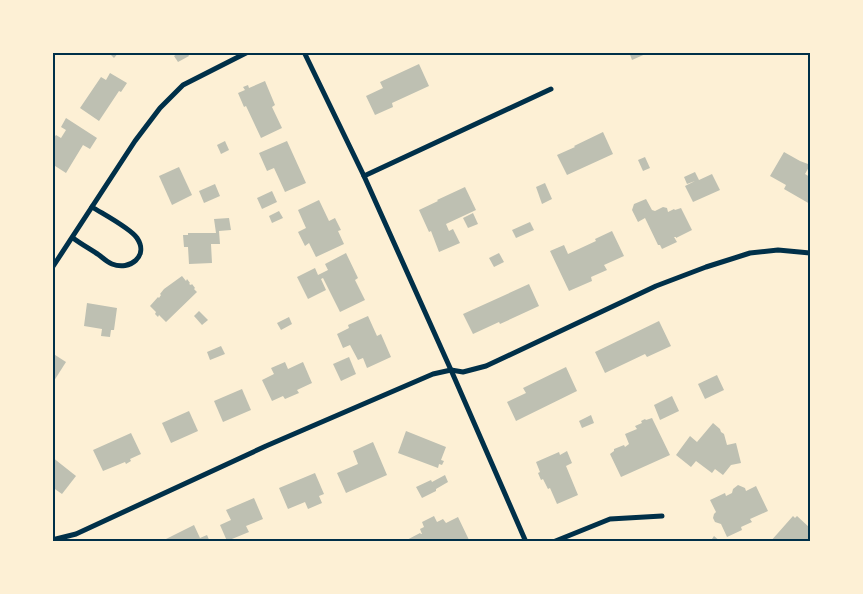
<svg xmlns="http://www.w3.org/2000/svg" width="863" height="594" font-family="Spectral,serif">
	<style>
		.building { fill: #bec0b2 }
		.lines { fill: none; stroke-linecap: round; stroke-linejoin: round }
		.minor { stroke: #003049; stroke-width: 5 }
		.neatline { fill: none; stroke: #003049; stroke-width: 2 }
	</style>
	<rect width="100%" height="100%" fill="#fdf0d5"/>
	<g class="building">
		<polygon points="108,52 119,52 114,58"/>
		<polygon points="180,52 187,52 189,56 178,62 174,56"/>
		<polygon points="629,52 650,52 632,60"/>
		<polygon points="419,64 429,86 392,103 393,107 375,115 366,96 383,88 380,82"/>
		<polygon points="110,73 127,83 121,92 119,91 99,121 80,108 101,77 106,80"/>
		<polygon points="265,81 275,105 272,107 282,128 261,138 246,106 244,107 238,93 245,90 243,87 248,85 249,88"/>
		<polygon points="66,118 97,138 90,149 83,145 66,173 52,164 52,151 55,147 52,145 52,140 56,135 61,138 66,130 61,127"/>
		<polygon points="603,132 613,154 567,175 557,155 575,147 574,146"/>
		<polygon points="225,141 229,150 221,154 217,145"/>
		<polygon points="287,141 306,183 285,192 274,168 267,171 259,153"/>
		<polygon points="784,152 800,161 808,164 809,167 805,174 810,177 810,204 784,189 786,185 770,176"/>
		<polygon points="645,157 650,168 643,171 638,160"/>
		<polygon points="179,167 192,195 172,205 159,176"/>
		<polygon points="695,172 699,180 712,174 720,190 693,202 685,186 695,181 687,184 684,177"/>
		<polygon points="545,183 552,199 542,204 536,187"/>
		<polygon points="215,184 220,196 204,203 199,191"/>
		<polygon points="465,187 476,210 446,224 449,231 453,229 460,243 439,252 431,231 429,232 419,210 438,201 437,200"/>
		<polygon points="272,191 277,202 262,209 257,198"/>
		<polygon points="646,199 652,210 655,211 663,207 667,208 668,212 674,209 675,210 681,208 692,230 676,238 676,237 674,237 677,242 662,249 660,245 658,245 645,218 638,222 632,210 634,204"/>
		<polygon points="319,200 329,221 335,218 341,230 338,231 344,244 316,257 309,243 305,246 298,232 306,228 298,210"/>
		<polygon points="279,211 283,218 272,223 269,216"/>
		<polygon points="473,213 478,224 468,228 463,218"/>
		<polygon points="229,218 231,230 219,231 220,244 211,244 212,263 189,264 188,247 184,247 183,235 188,235 188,233 216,233 214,219"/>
		<polygon points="530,222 534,230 516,238 512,230"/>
		<polygon points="612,231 624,256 604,265 607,270 591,277 592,281 569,291 550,251 564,245 568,254 596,241 595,239"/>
		<polygon points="346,253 358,278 355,280 365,300 340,312 323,278 321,279 326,290 308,299 297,277 315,268 318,275 328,270 325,264"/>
		<polygon points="499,253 504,262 494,267 489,258"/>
		<polygon points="182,276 186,281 187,279 190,283 189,284 191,285 192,284 195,288 194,289 197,292 166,322 159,315 158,317 155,314 156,312 150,306 158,297 159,298 161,295 160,294 164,289"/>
		<polygon points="529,284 539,306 500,324 499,322 473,334 463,314"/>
		<polygon points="87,303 117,308 114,330 111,330 110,337 101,336 102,329 84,326"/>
		<polygon points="199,311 208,320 202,325 194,316"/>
		<polygon points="368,316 377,336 381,334 391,357 367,368 363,358 358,360 350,345 343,348 337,334 349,328 348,325"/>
		<polygon points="289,317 292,324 281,330 277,323"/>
		<polygon points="659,321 671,346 647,357 645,354 605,373 595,352"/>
		<polygon points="221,346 225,354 210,360 207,352"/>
		<polygon points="52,353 66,362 52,384"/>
		<polygon points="349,357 356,374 341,381 333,364"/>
		<polygon points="285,362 288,369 303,362 312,383 297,390 299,393 285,399 283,396 272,401 262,380 274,374 271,368"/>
		<polygon points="566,367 577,391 516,421 507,402 526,393 523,388"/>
		<polygon points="717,375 724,390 705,399 698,384"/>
		<polygon points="242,389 251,410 223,422 214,401"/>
		<polygon points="672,396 679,411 660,420 654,405"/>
		<polygon points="189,411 198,431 171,443 162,423"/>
		<polygon points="591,415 594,423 582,428 579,421"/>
		<polygon points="652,418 670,455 621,477 610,454 614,451 614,449 624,445 625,447 629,444 625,434 637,429 635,426 642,423 641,421 645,419 646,420"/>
		<polygon points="713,423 720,429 721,432 724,434 727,445 736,443 741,463 731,465 723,475 715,469 712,473 696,461 691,467 676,455 690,436 697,442"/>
		<polygon points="406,431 446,447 441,460 444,461 442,465 439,464 438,468 398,453"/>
		<polygon points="131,433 141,454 130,459 131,461 126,464 125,462 103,471 93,450"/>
		<polygon points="373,442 387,475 346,493 337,473 358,464 353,451"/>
		<polygon points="567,451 572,463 566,466 578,495 557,504 550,488 548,489 543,479 541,480 538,473 540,472 536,462 559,452 560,455"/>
		<polygon points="52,457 76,476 62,494 52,487"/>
		<polygon points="315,473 324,494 319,496 322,503 308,509 305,502 288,509 279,488"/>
		<polygon points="445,475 448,482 436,489 436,491 422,498 416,487 431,480 432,482"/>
		<polygon points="738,485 745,488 746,491 756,486 768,511 750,519 752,522 741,527 742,530 727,537 721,524 715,522 713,518 714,514 716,512 710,500 725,493 726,496 732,493 733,489"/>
		<polygon points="254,498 263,519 246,526 249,532 227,541 220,525 231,520 226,510"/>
		<polygon points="434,516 437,522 443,519 446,523 458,517 469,540 467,542 403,542 420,533 421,534 422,534 420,529 424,527 422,522"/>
		<polygon points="793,516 795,518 797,516 810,528 810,542 770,542"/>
		<polygon points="194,525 200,538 207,535 210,542 167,542 166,539"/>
		<polygon points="714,536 721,542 710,542"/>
	</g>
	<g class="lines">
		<g class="minor">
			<polyline points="304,52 364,176 451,370 526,542"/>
			<polyline points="364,176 551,89"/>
			<path d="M73 238C81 244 90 249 99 255 103 258 107 262 112 264 130 271 149 256 137 238 130 228 103 214 92 207"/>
			<polyline points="52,268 135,141 160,108 183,85 248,52"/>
			<polyline points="52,540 76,534 266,446 433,374 451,370 463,372 486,366 656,286 706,267 750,253 778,250 810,253"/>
			<polyline points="553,542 610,519 662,516"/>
		</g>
	</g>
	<rect width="863" height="594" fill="none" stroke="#fdf0d5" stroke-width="108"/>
	<rect x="54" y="54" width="755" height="486" class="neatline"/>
</svg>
